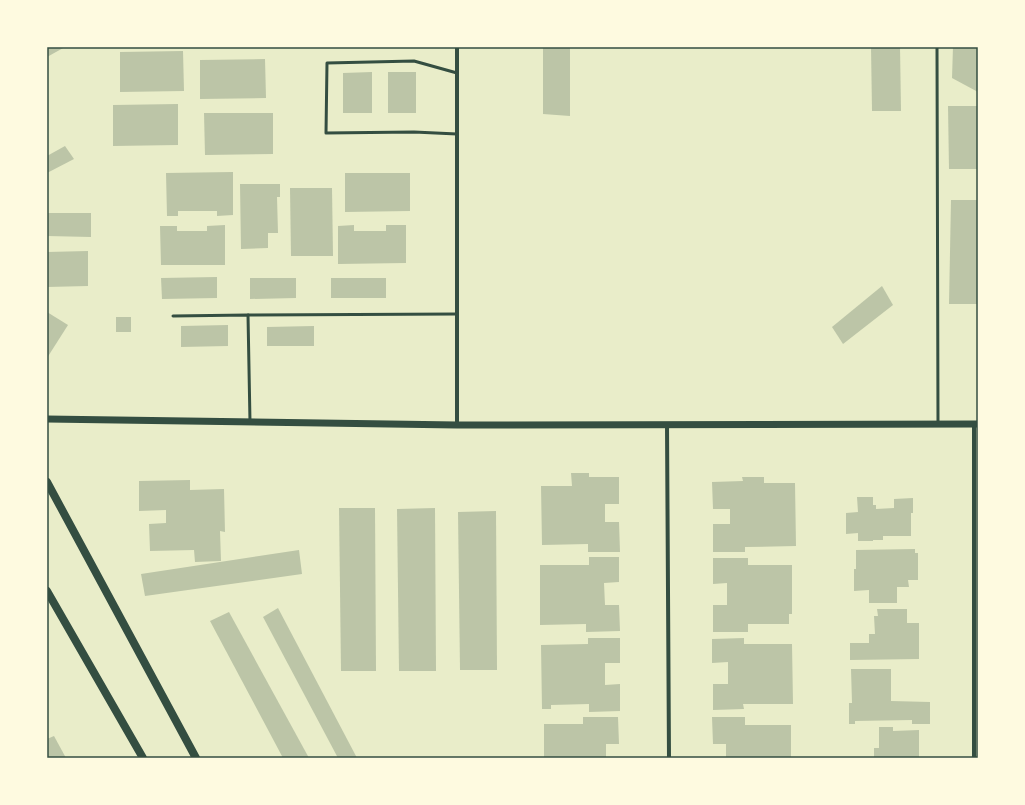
<svg xmlns="http://www.w3.org/2000/svg" width="1025" height="805" font-family="'Times New Roman',serif">
	<style>
		.building { fill: #bcc5a7 }
		.lines { fill: none; stroke-linecap: round; stroke-linejoin: round }
		.service { stroke: #344e41; stroke-width: 3 }
		.minor { stroke: #344e41; stroke-width: 4 }
		.tertiary { stroke: #344e41; stroke-width: 7 }
		.secondary { stroke: #344e41; stroke-width: 8 }
		.neatline { fill: none; stroke: #344e41; stroke-width: 1.5 }
	</style>
	<rect width="100%" height="100%" fill="#e9edc9"/>
	<g class="building">
		<polygon points="47,47 65,47 47,57"/>
		<polygon points="543,47 570,47 570,116 543,114"/>
		<polygon points="871,47 900,47 901,111 872,111"/>
		<polygon points="953,47 978,47 978,92 952,78"/>
		<polygon points="183,51 184,91 120,92 120,52"/>
		<polygon points="265,59 266,98 200,99 200,60"/>
		<polygon points="372,72 372,113 343,113 343,73"/>
		<rect x="388" y="72" width="28" height="41"/>
		<polygon points="178,104 178,145 113,146 113,105"/>
		<polygon points="948,106 978,106 978,169 949,169"/>
		<polygon points="204,113 273,113 273,154 205,155"/>
		<polygon points="65,146 74,159 47,173 47,156"/>
		<polygon points="233,172 233,215 217,216 217,211 178,211 178,216 167,216 166,173"/>
		<polygon points="345,173 410,173 410,211 345,212"/>
		<polygon points="240,184 280,184 280,197 277,197 278,233 268,233 268,248 241,249"/>
		<polygon points="290,188 332,188 333,256 291,256"/>
		<polygon points="951,200 978,200 978,304 949,304"/>
		<polygon points="47,213 91,213 91,237 47,236"/>
		<polygon points="225,225 225,265 161,265 160,226 177,226 177,231 207,231 207,226"/>
		<polygon points="354,225 354,231 386,231 386,225 406,225 406,263 338,264 338,226"/>
		<polygon points="88,251 88,286 47,287 47,252"/>
		<polygon points="217,277 217,298 162,299 161,278"/>
		<polygon points="250,278 296,278 296,298 250,299"/>
		<rect x="331" y="278" width="55" height="20"/>
		<polygon points="882,286 893,305 843,344 832,327"/>
		<polygon points="47,312 68,325 47,358"/>
		<rect x="116" y="317" width="15" height="15"/>
		<polygon points="228,325 228,346 181,347 181,326"/>
		<polygon points="314,326 314,346 267,346 267,327"/>
		<polygon points="571,473 589,473 589,477 619,477 619,504 605,504 605,522 619,522 620,552 588,552 588,544 542,545 541,486 572,486"/>
		<polygon points="742,477 764,477 764,483 795,483 796,546 745,547 745,552 713,552 713,524 730,524 730,509 713,509 712,482 743,481"/>
		<polygon points="190,480 190,490 224,489 225,532 220,531 221,561 195,562 194,550 150,551 149,524 166,523 166,510 139,511 139,481"/>
		<polygon points="857,497 873,497 873,505 876,505 876,509 894,508 894,499 913,498 913,513 911,513 911,536 883,536 883,540 873,540 873,541 858,541 858,533 846,534 846,513 858,512"/>
		<polygon points="339,508 375,508 376,671 341,671"/>
		<polygon points="435,508 436,671 399,671 397,509"/>
		<polygon points="496,511 497,670 460,670 458,512"/>
		<polygon points="915,549 915,553 918,553 918,580 908,580 909,587 897,587 897,603 869,603 869,590 854,591 854,569 856,569 856,550"/>
		<polygon points="299,550 302,574 145,596 141,574"/>
		<polygon points="589,557 619,557 619,582 604,583 605,605 619,605 620,631 586,632 586,624 540,625 540,565 589,565"/>
		<polygon points="713,558 748,558 748,565 792,565 792,614 789,614 789,624 748,624 748,632 713,632 713,605 727,605 727,583 713,584"/>
		<polygon points="278,608 357,758 338,758 263,617"/>
		<polygon points="877,609 907,609 907,623 919,623 919,659 850,660 850,643 869,643 869,634 875,634 874,616 878,616"/>
		<polygon points="229,612 309,758 283,758 210,621"/>
		<polygon points="588,638 620,638 620,663 605,663 605,685 620,684 620,711 589,712 589,704 551,705 551,709 542,709 541,645 588,644"/>
		<polygon points="744,638 744,644 792,644 793,704 743,704 744,709 713,710 713,684 728,684 728,662 712,663 712,639"/>
		<polygon points="851,669 891,669 891,701 930,702 930,724 912,724 912,720 855,721 855,724 849,724 849,703 852,703"/>
		<polygon points="583,717 618,717 619,744 606,744 606,758 544,758 544,724 583,724"/>
		<polygon points="712,717 745,717 745,725 791,725 791,758 726,758 726,744 713,744"/>
		<polygon points="879,727 893,727 893,731 919,730 919,758 874,758 874,748 879,748"/>
		<polygon points="54,736 66,758 47,758 47,739"/>
	</g>
	<g class="lines">
		<g class="service">
			<polyline points="937,47 938,424"/>
			<polyline points="457,73 414,61 327,63 326,133 414,132 457,134"/>
			<polyline points="248,315 457,314"/>
			<polyline points="173,316 248,315 250,422"/>
		</g>
		<g class="minor">
			<polyline points="974,424 974,758"/>
			<polyline points="457,425 457,47"/>
			<polyline points="667,425 669,758"/>
		</g>
		<polyline class="tertiary" points="47,419 457,425 978,424"/>
		<g class="secondary">
			<polyline points="47,482 196,758"/>
			<polyline points="47,591 143,758"/>
		</g>
	</g>
	<rect width="1025" height="805" fill="none" stroke="#fefae0" stroke-width="96"/>
	<rect x="48" y="48" width="929" height="709" class="neatline"/>
</svg>
